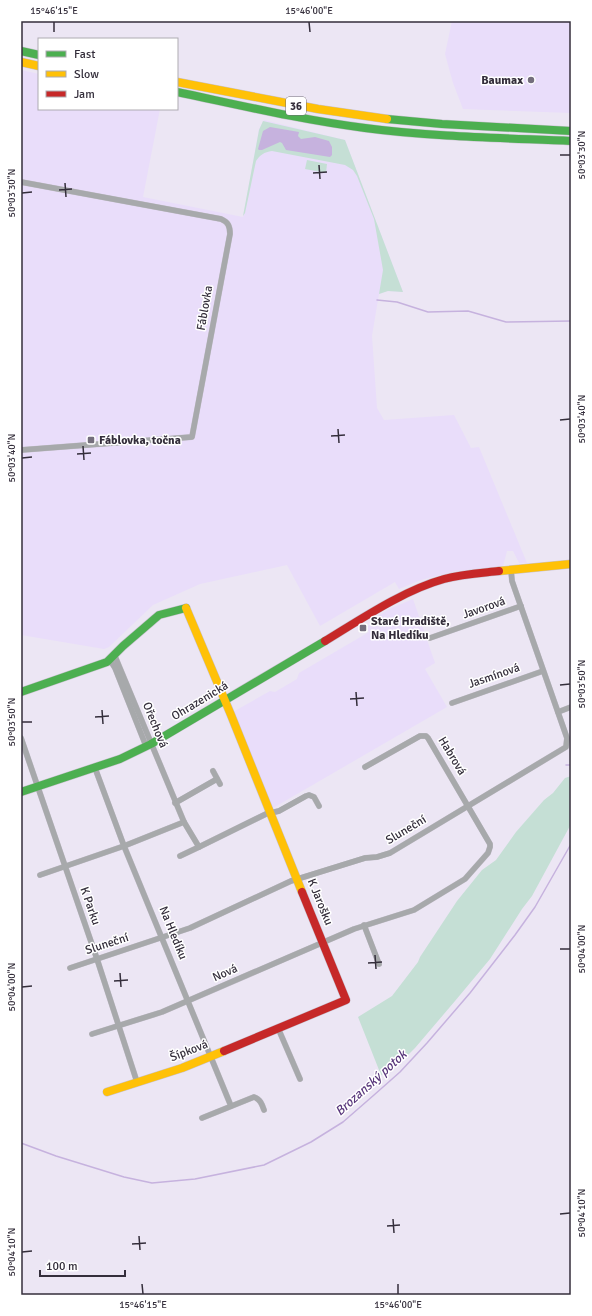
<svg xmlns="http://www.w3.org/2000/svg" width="592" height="1316" font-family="Signika,sans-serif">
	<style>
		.built { fill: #e9ddfa }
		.green { fill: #c5dfd5 }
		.water { fill: #c6b2de }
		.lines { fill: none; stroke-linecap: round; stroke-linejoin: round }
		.stream { stroke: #c6b2de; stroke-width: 1.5 }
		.street-casing { stroke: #c7c2ce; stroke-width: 6 }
		.fast-casing { stroke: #c7c2ce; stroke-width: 9 }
		.slow-casing { stroke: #c7c2ce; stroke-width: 9 }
		.jam-casing { stroke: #c7c2ce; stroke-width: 9 }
		.street { stroke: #a7a9ab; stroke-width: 5.5 }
		.fast { stroke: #4caf50; stroke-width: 8 }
		.slow { stroke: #ffc107; stroke-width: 8 }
		.jam { stroke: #c62828; stroke-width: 8 }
		.ticks { fill: none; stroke: #342e3b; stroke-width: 1.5 }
		.poi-dot { fill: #746e7c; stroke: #fff; stroke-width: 1.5 }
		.labels { text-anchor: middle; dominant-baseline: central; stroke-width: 3; stroke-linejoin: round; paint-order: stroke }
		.shield { fill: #fff; stroke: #716d76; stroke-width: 1 }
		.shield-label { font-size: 11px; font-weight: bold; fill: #342e3b }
		.poi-label { font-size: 12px; font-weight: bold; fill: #342e3b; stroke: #fff; text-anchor: start }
		.street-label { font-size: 12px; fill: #342e3b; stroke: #fff }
		.water-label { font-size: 13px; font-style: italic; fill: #58367b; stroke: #fff }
		.neatline { fill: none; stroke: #342e3b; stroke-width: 1.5 }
		.ticks-label { font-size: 10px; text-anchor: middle; fill: #342e3b }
	</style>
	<rect width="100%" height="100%" fill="#ece6f4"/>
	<g class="built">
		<polygon points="452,21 571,21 571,113 463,109 453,83 445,54"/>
		<polygon points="21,70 39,74 39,109 160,109 143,197 243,217 259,129 264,120 345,140 403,292 388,291 379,294 372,336 377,408 384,420 454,415 471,448 479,447 527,563 519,563 513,551 507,551 503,566 456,571 421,580 399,589 395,582 320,626 287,565 200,584 153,605 109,647 104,649 21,635"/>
		<polygon points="413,599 435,663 425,669 447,707 273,808 233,712 270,691 275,692 297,679 299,673 369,632 366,627 373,623 375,618 389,609"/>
	</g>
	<g class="green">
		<path d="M263 121 345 140 403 292 388 291 379 294 383 270 374 219 357 176 353 170 345 165 272 151C264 152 260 155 256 161L245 213 243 216 259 130Z"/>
		<polygon points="307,160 327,164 326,173 305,169"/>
		<polygon points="571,776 571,824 532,896 522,909 490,959 455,1001 415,1048 396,1067 387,1073 381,1075 358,1017 392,996 418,962 420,957 457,901 482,870 496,860 516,832 544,800 553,793 565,778"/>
	</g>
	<polygon class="water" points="270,127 299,132 298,136 301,139 315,137 329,141 332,147 332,155 330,157 286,150 282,143 280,142 262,150 259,150 258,149 263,131"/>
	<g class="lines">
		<g class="stream">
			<polyline points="377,300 397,302 428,312 468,311 506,322 571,321"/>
			<polyline points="566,765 571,765"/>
			<polyline points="21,1143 56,1156 124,1177 152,1183 195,1179 264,1165 311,1142 343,1122 374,1095 400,1072 427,1043 470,993 515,935 535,907 571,844"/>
		</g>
		<defs>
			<g id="street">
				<path d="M21 182 221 219C228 222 230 226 230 234L192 437 21 450"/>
				<polyline points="430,638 521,606"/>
				<polyline points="114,654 184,822"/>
				<polyline points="110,660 115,668 146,746"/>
				<polyline points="452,703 543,671"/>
				<polyline points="558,712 571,707"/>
				<polyline points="21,738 97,959 137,1082"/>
				<polyline points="95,768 124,846 231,1106"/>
				<polyline points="213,771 220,784"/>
				<polyline points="175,803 217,779"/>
				<polyline points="180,856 199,847"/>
				<polyline points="40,875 124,846 184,822 199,847 266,814 279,811 306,796 309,795 314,797 319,806"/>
				<polyline points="364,925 379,964"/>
				<polyline points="70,968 190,928 291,881 365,858 377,857 390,853 566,747 567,738 512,581 511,570"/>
				<polyline points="278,1028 300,1079"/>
				<polyline points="92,1034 162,1012 354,929 414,910 465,879 488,853 490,847 490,844 428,738 426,736 420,736 365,767"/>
				<path d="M202 1118 254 1097C260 1099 262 1104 264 1110"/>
			</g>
			<g id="fast">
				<polyline points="21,51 39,55"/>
				<path d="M177 92C239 105 302 120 365 128 433 137 502 138 571 141"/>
				<polyline points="387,119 442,124 571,131"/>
				<polyline points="21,692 107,662 123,646 159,615 186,608"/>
				<polyline points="21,792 120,759 151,744 325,641"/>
			</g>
			<g id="slow">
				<polyline points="21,62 39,66"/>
				<polyline points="177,82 318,109 387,119"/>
				<polyline points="499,571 571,564"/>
				<polyline points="186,608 231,715 302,892"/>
				<polyline points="107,1092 182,1068 224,1051"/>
			</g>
			<g id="jam">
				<path d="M325 641C361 619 404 590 444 579 462 574 481 573 499 571"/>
				<polyline points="224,1051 346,1000 302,892"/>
			</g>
		</defs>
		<use href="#street" class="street-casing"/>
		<use href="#fast" class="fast-casing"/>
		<use href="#slow" class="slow-casing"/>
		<use href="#jam" class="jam-casing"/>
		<use href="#street" class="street"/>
		<use href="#fast" class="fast"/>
		<use href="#slow" class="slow"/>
		<use href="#jam" class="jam"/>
	</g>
	<path class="ticks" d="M54 22V32M309 22 310 32M560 155H570M319 165 320 179M313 173 327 172M65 183 66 197M59 190 72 189M22 193 32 192M560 420 570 419M338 429 339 443M331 436 345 435M83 446 84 460M77 454 91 453M22 458 32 457M560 685 570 684M356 692 357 706M350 699 364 698M102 710 103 724M95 717 109 716M22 722H32M560 949H570M375 955 376 969M368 963 382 962M120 973 121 987M114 981 128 980M22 987 32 986M560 1214 570 1213M393 1219 394 1233M387 1226 400 1225M139 1236 140 1250M132 1244 146 1243M22 1252 32 1251M142 1284 143 1294M398 1284V1294"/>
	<g class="poi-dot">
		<circle cx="531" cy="80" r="4"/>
		<rect x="87" y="436" width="8" height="8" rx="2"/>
		<rect x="359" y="624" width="8" height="8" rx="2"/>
	</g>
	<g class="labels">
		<rect class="shield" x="286" y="97" width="20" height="18" rx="3"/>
		<g class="shield-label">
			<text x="296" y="106">36</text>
		</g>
		<g class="poi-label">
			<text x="523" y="80" text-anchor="end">Baumax</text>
			<text x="99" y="440">Fáblovka, točna</text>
			<text x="371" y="621">Staré Hradiště,<tspan x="371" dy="14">Na Hledíku</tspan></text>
		</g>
		<g class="street-label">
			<text transform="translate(205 308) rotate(-80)">Fáblovka</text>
			<text transform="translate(484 608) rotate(-19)">Javorová</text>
			<text transform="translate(494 676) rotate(-19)">Jasmínová</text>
			<text transform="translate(200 701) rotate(-31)">Ohrazenická</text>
			<text transform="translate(155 725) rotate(68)">Ořechová</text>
			<text transform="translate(452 756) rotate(59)">Habrová</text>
			<text transform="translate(406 830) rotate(-31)">Sluneční</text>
			<text transform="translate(320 902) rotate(68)">K Jarošku</text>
			<text transform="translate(90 906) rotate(71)">K Parku</text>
			<text transform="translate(173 933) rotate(68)">Na Hledíku</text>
			<text transform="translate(107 944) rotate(-18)">Sluneční</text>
			<text transform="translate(225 973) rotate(-24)">Nová</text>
			<text transform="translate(189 1051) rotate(-21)">Šípková</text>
		</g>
		<g class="water-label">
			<text transform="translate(371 1083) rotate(-42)">Brozanský potok</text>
		</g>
	</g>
	<rect width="592" height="1316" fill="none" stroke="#ffffff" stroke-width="44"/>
	<rect x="38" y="38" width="140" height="72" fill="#ffffff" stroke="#aeabb1"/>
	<rect x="46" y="51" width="20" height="6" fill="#4caf50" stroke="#aeabb1"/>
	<text x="74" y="58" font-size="12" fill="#342e3b">Fast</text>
	<rect x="46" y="71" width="20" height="6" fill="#ffc107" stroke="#aeabb1"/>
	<text x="74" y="78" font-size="12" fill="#342e3b">Slow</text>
	<rect x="46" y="91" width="20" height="6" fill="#c62828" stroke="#aeabb1"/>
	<text x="74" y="98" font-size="12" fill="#342e3b">Jam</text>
	<path d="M40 1270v6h85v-6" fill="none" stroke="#342e3b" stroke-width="2"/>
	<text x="46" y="1270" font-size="12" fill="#342e3b" stroke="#ffffff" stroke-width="3" paint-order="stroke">100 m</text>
	<rect x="22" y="22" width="548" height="1272" class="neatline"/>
	<g class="ticks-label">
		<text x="54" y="14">15°46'15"E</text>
		<text x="309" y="14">15°46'00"E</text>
		<text transform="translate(581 155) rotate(-90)" y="4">50°03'30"N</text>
		<text transform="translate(11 193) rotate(-90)" y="4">50°03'30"N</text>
		<text transform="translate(581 419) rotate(-90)" y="4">50°03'40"N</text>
		<text transform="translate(11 458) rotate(-90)" y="4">50°03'40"N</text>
		<text transform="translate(581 684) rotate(-90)" y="4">50°03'50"N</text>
		<text transform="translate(11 722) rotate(-90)" y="4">50°03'50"N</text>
		<text transform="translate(581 949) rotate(-90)" y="4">50°04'00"N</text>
		<text transform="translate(11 987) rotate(-90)" y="4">50°04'00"N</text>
		<text transform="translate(581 1213) rotate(-90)" y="4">50°04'10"N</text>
		<text transform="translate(11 1252) rotate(-90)" y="4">50°04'10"N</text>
		<text x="143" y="1308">15°46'15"E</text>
		<text x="398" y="1308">15°46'00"E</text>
	</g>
</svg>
